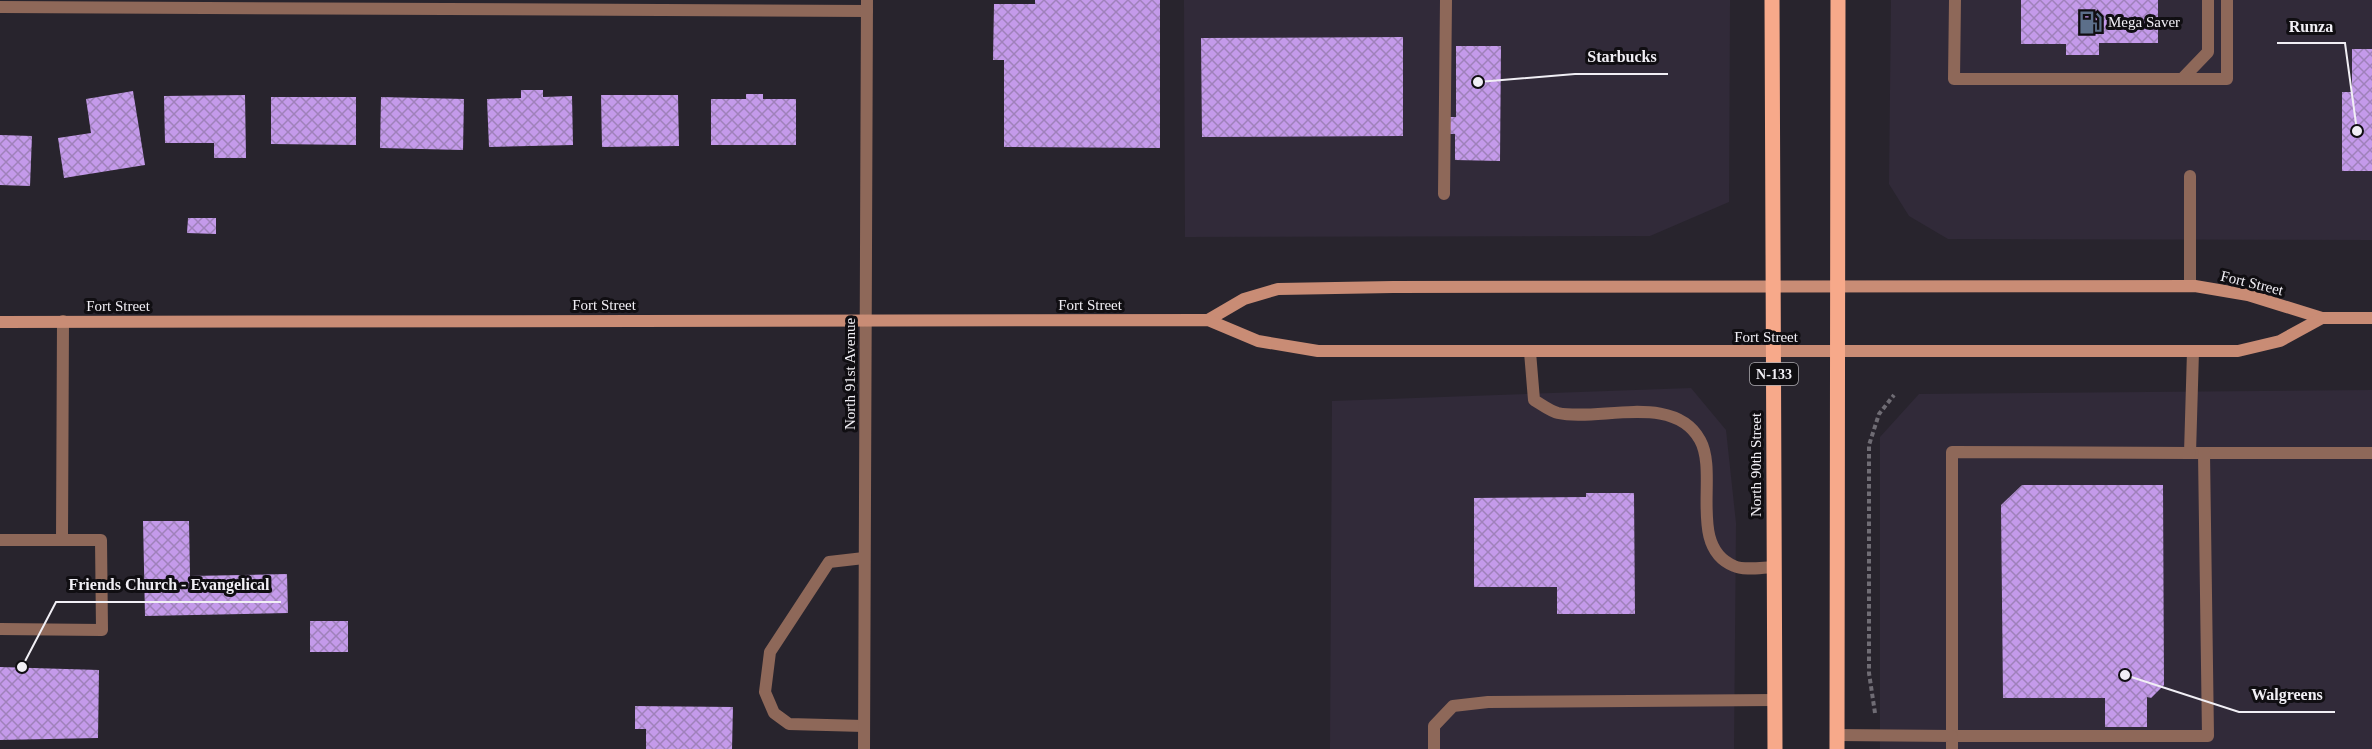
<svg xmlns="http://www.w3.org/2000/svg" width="2372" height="749" font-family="'Times New Roman',serif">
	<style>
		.built { fill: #312a39 }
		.building { fill: url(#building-cross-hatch) }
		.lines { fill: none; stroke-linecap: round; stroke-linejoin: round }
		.path { stroke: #6f6c74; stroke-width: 4; stroke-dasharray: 4.5 3; stroke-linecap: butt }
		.service { stroke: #8e6859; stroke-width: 12 }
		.minor { stroke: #8e6859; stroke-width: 12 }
		.secondary { stroke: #c98c75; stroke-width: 12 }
		.primary { stroke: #f7a98a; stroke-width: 15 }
		.labels { text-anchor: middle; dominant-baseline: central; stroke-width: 6; stroke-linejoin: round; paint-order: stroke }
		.shield { fill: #100e12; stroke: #aeacb1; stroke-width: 1.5 }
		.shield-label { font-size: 14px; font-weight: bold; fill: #f1eff5 }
		.poi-label { font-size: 15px; fill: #f1eff5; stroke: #100e12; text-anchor: start }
		.street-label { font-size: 15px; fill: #f1eff5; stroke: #100e12 }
		.leader { fill: none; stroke: #f1eff5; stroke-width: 2 }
		.callout-dot { fill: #f1eff5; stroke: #100e12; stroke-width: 2 }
		.callout-label { font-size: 16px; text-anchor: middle; font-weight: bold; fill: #f1eff5; stroke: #100e12; stroke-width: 6; stroke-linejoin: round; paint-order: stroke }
	</style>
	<defs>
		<pattern id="building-cross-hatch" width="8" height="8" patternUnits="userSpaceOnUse" patternTransform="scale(1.5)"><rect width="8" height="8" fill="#c49aea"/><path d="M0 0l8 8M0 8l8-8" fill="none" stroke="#9f81ba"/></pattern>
	</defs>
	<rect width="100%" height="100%" fill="#28242d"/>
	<g class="built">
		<polygon points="1184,0 1730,0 1729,202 1650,236 1185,237"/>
		<polygon points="1891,0 2372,0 2372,240 1948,239 1909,216 1889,184"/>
		<polygon points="1691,388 1726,430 1736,523 1734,749 1330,749 1332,401"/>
		<polygon points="2372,390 2372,749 1880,749 1880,437 1919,394"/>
	</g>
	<g class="building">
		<polygon points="1035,0 1160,0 1160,148 1004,147 1004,60 993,60 994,4 1035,4"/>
		<polygon points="2021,0 2158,0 2158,43 2099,43 2099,55 2066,55 2066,44 2021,44"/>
		<polygon points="1403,37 1403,136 1202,137 1201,38"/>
		<polygon points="1456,46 1501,46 1500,161 1455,160 1455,134 1447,134 1447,117 1456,117"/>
		<polygon points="2352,49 2372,49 2372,171 2342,171 2342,92 2352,92"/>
		<polygon points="521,90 543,90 543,97 572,96 573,145 489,147 487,99 521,98"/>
		<polygon points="133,91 145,165 64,178 58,138 91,133 86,99"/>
		<polygon points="746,94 763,94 763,99 796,99 796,145 711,145 711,99 746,99"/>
		<polygon points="245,95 246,158 214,158 214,143 165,143 164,96"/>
		<polygon points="601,95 678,95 679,146 602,147"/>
		<polygon points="271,97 356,97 356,145 271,144"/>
		<polygon points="381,97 464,99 463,150 380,148"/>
		<polygon points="0,135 32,136 30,186 0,185"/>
		<polygon points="188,218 216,218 216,234 187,233"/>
		<polygon points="2022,485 2163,485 2164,685 2151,698 2147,697 2147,727 2105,727 2105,698 2003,698 2001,505"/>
		<polygon points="1586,493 1634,493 1635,614 1557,614 1557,587 1474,587 1474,498 1586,497"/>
		<polygon points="143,521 189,521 190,576 287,574 288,613 145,616"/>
		<rect x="310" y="621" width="38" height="31"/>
		<polygon points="0,667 99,670 98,738 0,740"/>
		<polygon points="635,706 733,707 732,749 646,749 646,729 635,729"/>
	</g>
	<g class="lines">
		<polyline class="path" points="1875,713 1869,673 1869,445 1879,414 1894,395"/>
		<g class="service">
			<polyline points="1955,0 1954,79 2227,79 2227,0"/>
			<polyline points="2182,79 2208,52 2208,0"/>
			<polyline points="1444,194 1446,0"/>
			<polyline points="2190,286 2190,176"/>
			<polyline points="2193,351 2190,453 2372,453"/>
			<path d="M1530 352 1534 400C1541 404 1550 411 1558 413 1598 422 1674 392 1700 440 1719 474 1687 547 1734 566 1744 571 1764 567 1775 567"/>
			<polyline points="2190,453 1952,452 1952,736 2208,736 2204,453"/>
			<polyline points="62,539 63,321"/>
			<polyline points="0,540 101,540 102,630 0,629"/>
			<polyline points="864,726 789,724 774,713 765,692 770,652 829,562 864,558"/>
			<polyline points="1837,735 1952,736 1952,749"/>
			<polyline points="1434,749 1434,726 1453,706 1488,702 1775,700"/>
		</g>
		<g class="minor">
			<polyline points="0,7 867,11"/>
			<polyline points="864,749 867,0"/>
		</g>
		<g class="secondary">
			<polyline points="1208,320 1244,299 1278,289 1393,287 2195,286 2248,295 2322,318 2372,318"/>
			<polyline points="0,322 1208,320 1258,341 1318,351 2238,351 2280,341 2322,318"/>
		</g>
		<g class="primary">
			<polyline points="1772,0 1775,749"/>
			<polyline points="1837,749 1838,0"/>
		</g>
	</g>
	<defs>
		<symbol id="fuel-bare" viewBox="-9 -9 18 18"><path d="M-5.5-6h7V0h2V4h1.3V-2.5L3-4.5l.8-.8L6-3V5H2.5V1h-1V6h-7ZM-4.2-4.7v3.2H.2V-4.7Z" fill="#5c6f8a" stroke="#100e12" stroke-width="2.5" paint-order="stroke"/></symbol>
	</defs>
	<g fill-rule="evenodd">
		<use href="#fuel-bare" x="2074" y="6" width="33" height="33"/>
	</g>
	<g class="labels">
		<rect class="shield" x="1750" y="363" width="48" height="22" rx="4.5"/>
		<g class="shield-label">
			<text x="1774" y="374">N-133</text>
		</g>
		<g class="poi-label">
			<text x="2108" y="22">Mega Saver</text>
		</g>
		<g class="street-label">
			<text transform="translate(2252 283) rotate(14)">Fort Street</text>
			<text x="604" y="305">Fort Street</text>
			<text x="1090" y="305">Fort Street</text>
			<text x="118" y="306">Fort Street</text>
			<text x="1766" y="337">Fort Street</text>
			<text transform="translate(850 374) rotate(-90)">North 91st Avenue</text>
			<text transform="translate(1756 465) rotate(-90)">North 90th Street</text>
		</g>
	</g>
	<path class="leader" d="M2357 131L2345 43H2277M1478 82L1575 74H1668M22 667L56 602H281M2125 675L2239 712H2335"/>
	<g class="callout-dot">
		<circle cx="2357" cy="131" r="6"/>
		<circle cx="1478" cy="82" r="6"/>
		<circle cx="22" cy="667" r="6"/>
		<circle cx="2125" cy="675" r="6"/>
	</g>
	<g class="callout-label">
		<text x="2311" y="32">Runza</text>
		<text x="1622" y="62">Starbucks</text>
		<text x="169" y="590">Friends Church - Evangelical</text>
		<text x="2287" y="700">Walgreens</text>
	</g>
</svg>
